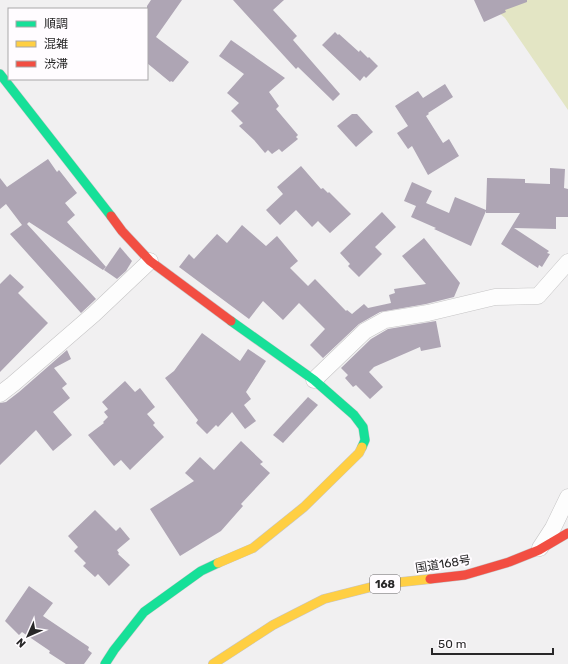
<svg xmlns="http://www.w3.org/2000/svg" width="568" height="664" font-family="Rubik,'Noto Sans JP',sans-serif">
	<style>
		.green { fill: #e3e5c4 }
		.building { fill: #aea5b4 }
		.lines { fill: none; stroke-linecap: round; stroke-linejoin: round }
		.street-casing { stroke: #c6c5c6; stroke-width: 17 }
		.fast-casing { stroke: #c6c5c6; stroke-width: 10 }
		.slow-casing { stroke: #c6c5c6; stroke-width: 10 }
		.jam-casing { stroke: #c6c5c6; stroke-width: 10 }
		.street { stroke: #fdfdfd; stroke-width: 16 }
		.fast { stroke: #16e098; stroke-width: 9 }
		.slow { stroke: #ffcf43; stroke-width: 9 }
		.jam { stroke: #f24e42; stroke-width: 9 }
		.labels { text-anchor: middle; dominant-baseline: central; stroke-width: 4; stroke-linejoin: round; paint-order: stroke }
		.shield { fill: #fffcff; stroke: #686768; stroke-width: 1 }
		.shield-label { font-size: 11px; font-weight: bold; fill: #282728 }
		.street-label { font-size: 12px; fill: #282728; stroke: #fffcff }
	</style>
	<rect width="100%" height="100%" fill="#f1f0f1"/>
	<polygon class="green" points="484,0 568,0 568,110 505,18"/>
	<g class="building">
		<polygon points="151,0 182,0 156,37 189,62 173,82 171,81 170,82 147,63 147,6"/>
		<polygon points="233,0 284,0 273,10 297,36 293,40 340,94 333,101 298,67 296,69"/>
		<polygon points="474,0 527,0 527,2 505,10 506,12 484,22"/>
		<polygon points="335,32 338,35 339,34 359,52 360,50 368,58 369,57 378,66 366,78 364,76 360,81 322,45"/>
		<polygon points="231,40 285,78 269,92 279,106 276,109 298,135 296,137 298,139 282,152 279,149 272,154 268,150 265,153 254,140 239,126 243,123 231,111 239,103 227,93 244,74 219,56"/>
		<polygon points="445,84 453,97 428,113 429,114 426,116 443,143 449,139 459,156 428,175 412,146 408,149 397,133 408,126 395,106 418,91 423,98"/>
		<polygon points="352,114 357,114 373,132 356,147 337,126"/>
		<polygon points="48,159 57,172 59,170 77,193 65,203 75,215 67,222 106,267 103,270 29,222 27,224 96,299 81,313 10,234 22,225 6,204 0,209 0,178 7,187"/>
		<polygon points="301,166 321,189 323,188 328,193 329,192 351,214 330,233 318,221 312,227 296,210 280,225 266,210 283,194 277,187"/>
		<polygon points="550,168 565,169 564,188 568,189 568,217 556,217 556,229 514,228 549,251 547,253 550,254 542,267 539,265 538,268 501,244 520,213 486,213 486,211 471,246 434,229 436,228 411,217 416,206 404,201 412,182 432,191 426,203 449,213 455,197 486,210 487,178 525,179 525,183 550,184"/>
		<polygon points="382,212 396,227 375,247 382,254 359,277 348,266 350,264 340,253"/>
		<polygon points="242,225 266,246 277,236 298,261 290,268 308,286 315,279 346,311 347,310 352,314 364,304 368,308 391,303 389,295 395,293 394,289 426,284 402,256 424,238 460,283 454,297 426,304 380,312 359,324 323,358 310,345 325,329 299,303 283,320 263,301 249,319 179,267 189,254 194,259 217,234 227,243"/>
		<polygon points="120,247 132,261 126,271 117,279 104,270"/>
		<polygon points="10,274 24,287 18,293 48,323 0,372 0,284"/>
		<polygon points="436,321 441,347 421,351 420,347 374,367 369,372 383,387 370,399 356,385 353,387 345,378 348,375 341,368 371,339 388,329"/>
		<polygon points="202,333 240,361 248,349 266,361 246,392 251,399 244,405 256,421 245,429 232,412 218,427 216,425 207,434 196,423 198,420 165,378 174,371"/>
		<polygon points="67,350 71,359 54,368 67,384 62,388 70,398 53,412 72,435 53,451 36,430 0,465 0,403 6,402 19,392"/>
		<polygon points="125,381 135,392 140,388 155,407 147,414 155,423 153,425 164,437 130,470 121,460 114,466 88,435 104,423 103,422 108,417 104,412 108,409 102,402"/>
		<polygon points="308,397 318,405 283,443 273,435"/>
		<polygon points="241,441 263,462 260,464 270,473 241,504 243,506 221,531 180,556 150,509 194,481 185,473 200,457 214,470"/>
		<polygon points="95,510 116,531 120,527 130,539 117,550 119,553 118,554 130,565 109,586 98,574 95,577 83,566 86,563 74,551 78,547 68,536"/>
		<polygon points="29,586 53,603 43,616 89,647 88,650 92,653 84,664 66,664 49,653 50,651 22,632 19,635 5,621"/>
	</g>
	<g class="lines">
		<defs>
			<g id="street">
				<polyline points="314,380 365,331 385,320 428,313 495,297 538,296 568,262"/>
				<polyline points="0,394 13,384 94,314 150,261"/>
				<polyline points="540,548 553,528 568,497"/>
			</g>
			<g id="fast">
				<polyline points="0,74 111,216"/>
				<polyline points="231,321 314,380 354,415 363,427 365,440 362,447"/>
				<polyline points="105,664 114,650 144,612 201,571 218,563"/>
			</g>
			<g id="slow">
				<polyline points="218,563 253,548 304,507 359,453 362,447"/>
				<polyline points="213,664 273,625 324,599 383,584 430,579"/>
			</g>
			<g id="jam">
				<polyline points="111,216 122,231 150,261 231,321"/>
				<polyline points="430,579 465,575 509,562 539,550 568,533"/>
			</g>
		</defs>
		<use href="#street" class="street-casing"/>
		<use href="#fast" class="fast-casing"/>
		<use href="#slow" class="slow-casing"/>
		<use href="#jam" class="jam-casing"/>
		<use href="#street" class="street"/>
		<use href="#fast" class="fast"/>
		<use href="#slow" class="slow"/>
		<use href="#jam" class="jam"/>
	</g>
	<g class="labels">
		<rect class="shield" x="370" y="575" width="30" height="18" rx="3"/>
		<g class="shield-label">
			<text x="385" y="584">168</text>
		</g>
		<g class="street-label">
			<text transform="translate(443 564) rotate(-9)">国道168号</text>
		</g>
	</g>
	<rect x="8" y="8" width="140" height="72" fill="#fffcff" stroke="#a9a7a9"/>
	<rect x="16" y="21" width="20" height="6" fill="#16e098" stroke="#a9a7a9"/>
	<text x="44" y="28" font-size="12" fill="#282728">順調</text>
	<rect x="16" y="41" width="20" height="6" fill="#ffcf43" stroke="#a9a7a9"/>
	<text x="44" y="48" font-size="12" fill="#282728">混雑</text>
	<rect x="16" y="61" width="20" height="6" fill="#f24e42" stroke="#a9a7a9"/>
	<text x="44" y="68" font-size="12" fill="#282728">渋滞</text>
	<g transform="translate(28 636) rotate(225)" stroke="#fffcff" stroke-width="3" paint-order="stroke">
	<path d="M0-3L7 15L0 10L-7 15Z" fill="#282728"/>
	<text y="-6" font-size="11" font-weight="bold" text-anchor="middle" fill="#282728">N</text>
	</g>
	<path d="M432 648v6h121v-6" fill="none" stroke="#282728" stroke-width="2"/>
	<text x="438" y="648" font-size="12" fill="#282728" stroke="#fffcff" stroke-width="3" paint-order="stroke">50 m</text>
</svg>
